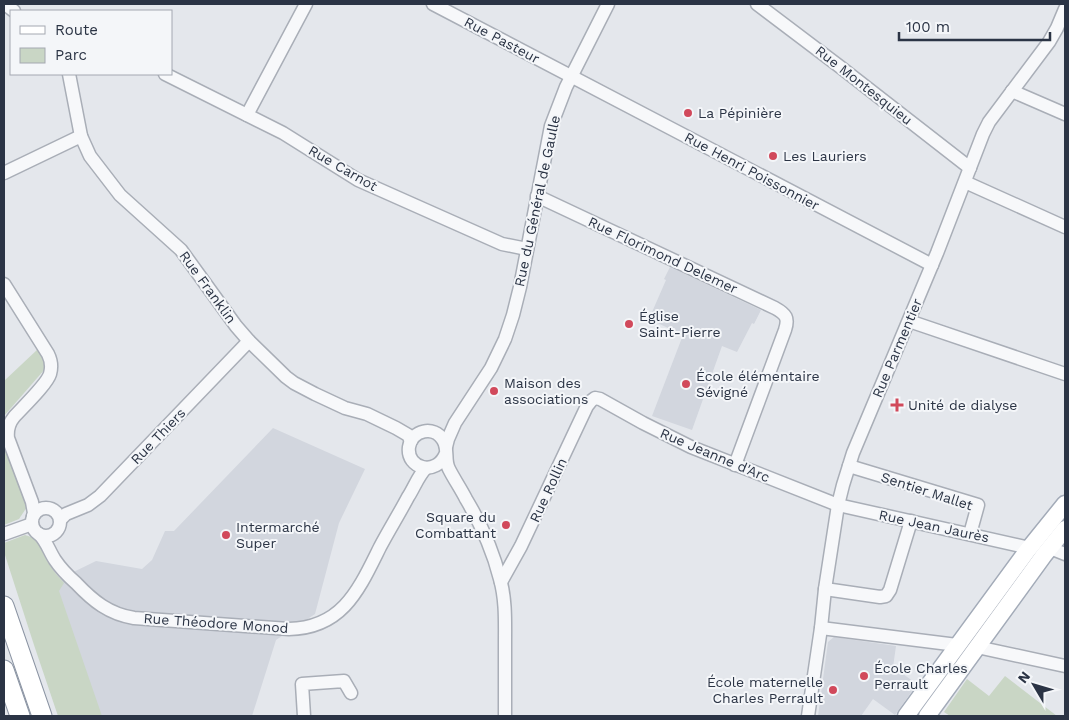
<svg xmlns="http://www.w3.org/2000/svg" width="1069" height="720" font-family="'Work Sans',sans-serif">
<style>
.built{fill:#d2d6de}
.green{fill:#c9d6c5}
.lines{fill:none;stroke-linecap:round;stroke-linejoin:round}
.minor-casing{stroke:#a9aeb7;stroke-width:15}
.major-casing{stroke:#a3abb8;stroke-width:19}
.highway-casing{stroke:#8b94a3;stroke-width:21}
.minor{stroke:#f7f8fa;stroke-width:12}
.major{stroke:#fff;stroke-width:16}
.highway{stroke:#fff;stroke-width:19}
.poi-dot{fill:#d1495b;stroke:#f4f6f9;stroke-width:2}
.labels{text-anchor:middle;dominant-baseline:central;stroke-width:4;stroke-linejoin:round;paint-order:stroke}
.street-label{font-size:14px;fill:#2b3445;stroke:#f4f6f9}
.poi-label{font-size:14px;fill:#2b3445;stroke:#f4f6f9;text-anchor:start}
</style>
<rect width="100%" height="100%" fill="#e4e7ec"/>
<g class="built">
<path d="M670,267L761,310L754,324L752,323L737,352L722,346L692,430L652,416L683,335L649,319L666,280L664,279Z"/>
<path d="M273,428L365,469L339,523L315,614L276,640L252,716H87L49,584L96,561L142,569L152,560L165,531H174Z"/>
<path d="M834,637L896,646L893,667L917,684L895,715L873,699L861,716H818L828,642Z"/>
</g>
<g class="green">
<path d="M38,349L45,362V369L4,416V381Z"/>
<path d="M4,441L27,507L19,519L4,525Z"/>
<path d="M25,535C43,540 40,550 49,564C53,571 59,577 64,583L59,591L102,716H58L34,645L4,552V543Z"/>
<path d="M1005,676L1057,716H950L944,712L967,679L989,696Z"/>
</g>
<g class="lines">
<defs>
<g id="minor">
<path d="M5,4L14,11"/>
<path d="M433,4L932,265"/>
<path d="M757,4L839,66L970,168"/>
<path d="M69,74L81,136L90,156L120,195L181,250L236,326L249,341L286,377L294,383L315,394L345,408L367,414L396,428L408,435L411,441"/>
<path d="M165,74L283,133L358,180L502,244L527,249"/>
<path d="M1012,91L1065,114"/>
<path d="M247,115L306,4"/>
<path d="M4,173L81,136"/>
<path d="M965,182L1065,227"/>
<path d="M537,196L775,308C786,314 789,318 785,330L735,465"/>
<path d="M4,284L48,354C51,360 52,367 50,374C47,384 23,407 14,417C9,423 7,429 8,438L32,502L34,513L33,516"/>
<path d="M909,321L1065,374"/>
<path d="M446,447L448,439L455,423L491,368L505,339L513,315L520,287L551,126L566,87L608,4"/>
<path d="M446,453C437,477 406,469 409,447C412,430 434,425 443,440C449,449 444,460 449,469C454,479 461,489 466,499C481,524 493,551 500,579C506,600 505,622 505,644C505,668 505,692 505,716"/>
<path d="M849,466L978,505L970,534"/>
<circle cx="46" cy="522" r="14"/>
<path d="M60,520L66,514L88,505L100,496L249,341"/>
<path d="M4,534L32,524"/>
<path d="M39,534C47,542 49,551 55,560C61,569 68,576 76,583C93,601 109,614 134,618L289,629C343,628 359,589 380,547C389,530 399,514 408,497C414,488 418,476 426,468"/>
<path d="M1050,548L1065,554"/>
<path d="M501,582L521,546L587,406L591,401L595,398L600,399L643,423L691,447L838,505L1030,548"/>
<path d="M825,589L880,597L886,596L890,590L911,521"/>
<path d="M821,628L957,645"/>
<path d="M977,647L1065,666"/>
<path d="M304,716L302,684L344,681L351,693"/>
<path d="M808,716L821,628L825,589L838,505L843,485L853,453L937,253L983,134L989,122L1049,42L1057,28L1065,9"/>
</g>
<g id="major">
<path d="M906,716L1027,551L1065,504"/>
<path d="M927,716L1044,555L1065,529"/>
</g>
<g id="highway">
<path d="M4,606L42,716"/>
<path d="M4,670L20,716"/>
</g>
</defs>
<use href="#minor" class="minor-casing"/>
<use href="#major" class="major-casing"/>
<use href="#highway" class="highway-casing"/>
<use href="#minor" class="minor"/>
<use href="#major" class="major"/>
<use href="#highway" class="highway"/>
</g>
<g class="poi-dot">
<circle cx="688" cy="113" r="5"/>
<circle cx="773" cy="156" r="5"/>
<circle cx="629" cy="324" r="5"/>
<circle cx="686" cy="384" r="5"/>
<circle cx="494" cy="391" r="5"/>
<path d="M894.5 397.5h5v5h5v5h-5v5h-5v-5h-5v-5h5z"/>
<circle cx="506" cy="525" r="5"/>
<circle cx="226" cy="535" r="5"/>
<circle cx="864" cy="676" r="5"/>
<circle cx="833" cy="690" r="5"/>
</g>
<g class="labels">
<g class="street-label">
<text transform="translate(502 40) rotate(28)">Rue Pasteur</text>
<text transform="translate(864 85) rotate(38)">Rue Montesquieu</text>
<text transform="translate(343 168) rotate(30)">Rue Carnot</text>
<text transform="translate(752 171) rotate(28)">Rue Henri Poissonnier</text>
<text transform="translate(537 201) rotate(-78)">Rue du Général de Gaulle</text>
<text transform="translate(663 255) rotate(25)">Rue Florimond Delemer</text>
<text transform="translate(208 287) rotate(54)">Rue Franklin</text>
<text transform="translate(897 348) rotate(-67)">Rue Parmentier</text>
<text transform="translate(158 436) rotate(-46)">Rue Thiers</text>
<text transform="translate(715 455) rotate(23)">Rue Jeanne d'Arc</text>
<text transform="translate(548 490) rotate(-65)">Rue Rollin</text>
<text transform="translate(927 491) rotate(18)">Sentier Mallet</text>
<text transform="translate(934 526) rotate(12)">Rue Jean Jaurès</text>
<text transform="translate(216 623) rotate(4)">Rue Théodore Monod</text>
</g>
<g class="poi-label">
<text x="698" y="113">La Pépinière</text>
<text x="783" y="156">Les Lauriers</text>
<text x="639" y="316">Église<tspan x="639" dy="16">Saint-Pierre</tspan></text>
<text x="696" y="376">École élémentaire<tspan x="696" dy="16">Sévigné</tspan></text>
<text x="504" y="383">Maison des<tspan x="504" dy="16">associations</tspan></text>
<text x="908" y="405">Unité de dialyse</text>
<text x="496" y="517" text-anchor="end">Square du<tspan x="496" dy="16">Combattant</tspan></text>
<text x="236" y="527">Intermarché<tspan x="236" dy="16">Super</tspan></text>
<text x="874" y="668">École Charles<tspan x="874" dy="16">Perrault</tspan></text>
<text x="823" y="682" text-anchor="end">École maternelle<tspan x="823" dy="16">Charles Perrault</tspan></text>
</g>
</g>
<rect width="1069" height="720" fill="none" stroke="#2b3445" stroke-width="10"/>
<rect x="10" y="10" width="162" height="65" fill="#f4f6f9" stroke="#a4a8b1"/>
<rect x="20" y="26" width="25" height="8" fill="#ffffff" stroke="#a4a8b1"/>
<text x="55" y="35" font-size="15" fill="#2b3445">Route</text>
<rect x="20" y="48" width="25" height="15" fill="#c9d6c5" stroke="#a4a8b1"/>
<text x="55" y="60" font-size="15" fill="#2b3445">Parc</text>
<g transform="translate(1034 685) rotate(308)" stroke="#f4f6f9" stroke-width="4" paint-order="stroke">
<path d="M0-4L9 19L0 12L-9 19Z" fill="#2b3445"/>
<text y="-8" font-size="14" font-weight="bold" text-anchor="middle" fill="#2b3445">N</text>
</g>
<path d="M899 32v8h151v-8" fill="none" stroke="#2b3445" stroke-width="2.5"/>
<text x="906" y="32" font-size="15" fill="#2b3445" stroke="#f4f6f9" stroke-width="4" paint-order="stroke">100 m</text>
</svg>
